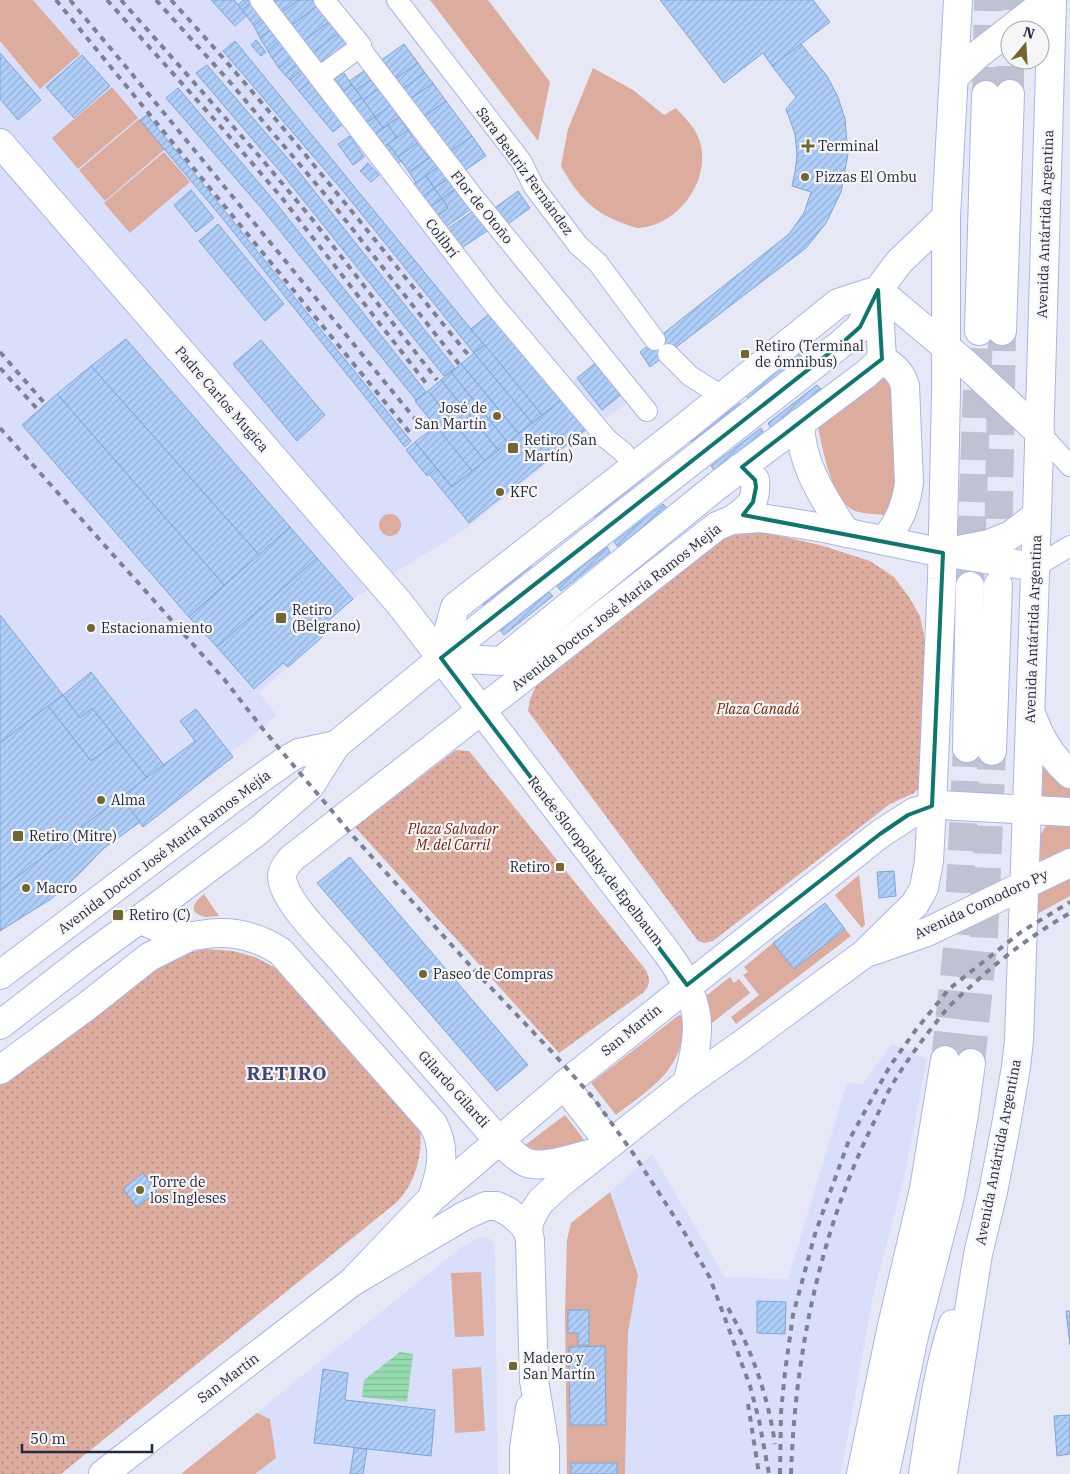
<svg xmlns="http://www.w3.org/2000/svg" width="1070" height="1474" font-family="'IBM Plex Serif',serif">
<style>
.built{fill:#d9dffa}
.green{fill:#dcac9f}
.park{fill:url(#park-dots)}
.water{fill:url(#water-rules)}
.building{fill:url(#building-hatch);stroke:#80a5d7}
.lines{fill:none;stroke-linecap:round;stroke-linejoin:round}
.highway-tunnel{stroke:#bfc2d1;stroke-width:28;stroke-dasharray:28 14;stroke-linecap:butt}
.street-casing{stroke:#a9b4ee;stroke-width:22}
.secondary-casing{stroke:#a9b4ee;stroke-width:30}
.highway-casing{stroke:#a9b4ee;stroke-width:30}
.street{stroke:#fff;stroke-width:20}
.secondary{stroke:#fff;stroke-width:28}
.highway{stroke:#fff;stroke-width:28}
.rail{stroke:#7d8193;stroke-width:4;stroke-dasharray:6 6;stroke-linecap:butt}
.marked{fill:none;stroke:#0f766e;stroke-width:4;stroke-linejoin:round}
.poi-dot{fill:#726633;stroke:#f6f6f6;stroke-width:2}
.labels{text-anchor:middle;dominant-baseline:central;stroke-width:4.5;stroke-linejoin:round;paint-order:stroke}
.poi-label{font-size:14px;fill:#24283f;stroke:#f6f6f6;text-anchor:start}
.street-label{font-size:14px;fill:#24283f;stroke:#f6f6f6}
.park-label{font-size:14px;font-style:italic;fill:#6d1700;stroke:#f6f6f6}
.district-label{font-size:19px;font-weight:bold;letter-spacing:1px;fill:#3f4678;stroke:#f6f6f6}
</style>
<defs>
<pattern id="park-dots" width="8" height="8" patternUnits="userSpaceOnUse" patternTransform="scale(1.25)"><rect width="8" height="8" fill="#dcac9f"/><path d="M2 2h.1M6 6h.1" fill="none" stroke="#b28c83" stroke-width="1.8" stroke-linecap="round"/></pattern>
<pattern id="water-rules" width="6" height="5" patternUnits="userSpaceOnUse" patternTransform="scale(1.25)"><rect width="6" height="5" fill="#95dbaf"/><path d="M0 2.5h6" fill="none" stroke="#80bc98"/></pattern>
<pattern id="building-hatch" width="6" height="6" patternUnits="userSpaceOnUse" patternTransform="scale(1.25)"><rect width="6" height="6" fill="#afcef8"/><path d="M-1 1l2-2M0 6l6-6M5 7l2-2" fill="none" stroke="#96b1d6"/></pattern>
</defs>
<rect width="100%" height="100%" fill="#e6e9f5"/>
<g class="built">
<path d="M0,0H248L561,391L598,359L632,400L592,427L467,528L353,599L328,621L333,626L259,693L277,715L143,827L138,822L0,930Z"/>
<path d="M892,1044L927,1059L904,1178L873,1296L841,1474H625L628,1333L638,1275L610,1192L652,1154L725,1277L788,1279L847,1083L863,1084Z"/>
<path d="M479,1237L491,1239L494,1244L495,1252L498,1474H181L460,1248Z"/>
</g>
<g class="green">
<path d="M0,0H33L80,54L40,89L0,41Z"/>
<path d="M430,0H488L550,82L538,141Z"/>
<path d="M593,68L633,90L664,115L676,108C685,118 696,128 700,142C711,180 679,225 639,228C634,228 629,225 625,224C593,213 577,195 561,166L568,129Z"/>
<path d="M112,87L138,118L78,169L52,138Z"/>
<path d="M139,119L165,149L105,201L79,170Z"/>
<path d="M164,152L190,182L130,233L104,203Z"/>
<path d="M887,377H893L899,489L885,515C875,514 859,514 851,509C830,494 823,450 818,427L840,400Z"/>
<circle cx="390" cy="525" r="11"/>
<path d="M1044,767L1064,785L1070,788V803L1040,797L1042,771Z"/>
<path d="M1048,824H1070V854L1043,863L1038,856C1039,845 1039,832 1048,824Z"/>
<path d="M1070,873V896L1037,914L1038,892Z"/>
<path d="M859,875L865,925L862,928L835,895Z"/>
<path d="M204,894L219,916C214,916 206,918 202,916C186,910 197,900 204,894Z"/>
<path d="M845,929L851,936L736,1024L731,1017L759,995L743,975L748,972L744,967L773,943L794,969Z"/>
<path d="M730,977L734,983L739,979L750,993L708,1026L702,999Z"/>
<path d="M679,1015L684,1017C684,1071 654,1085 616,1115L591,1083Z"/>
<path d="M565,1115L585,1141L565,1155L546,1159L524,1146Z"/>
<path d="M610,1192L638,1275L628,1333L625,1474H567L565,1313L567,1240L571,1223Z"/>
<path d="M481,1272L484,1336L455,1337L451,1273Z"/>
<path d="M481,1367L485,1431L455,1433L452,1369Z"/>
<path d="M257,1413L270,1419L276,1458L255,1474H181Z"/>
</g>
<g class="park">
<path d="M758,531L820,545L870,561L894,577L909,597L920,616L925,640L919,788L914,793L890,804L713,941L705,943L698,941L528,711L530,699L536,686L723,538L734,533Z"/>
<path d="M456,750L469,751L645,969C650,978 651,983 644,992L559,1053L355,827Z"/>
<path d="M206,949L233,951L255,957L289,975L420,1127C423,1154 416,1182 397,1202L61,1474H0V1085L158,963L192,952Z"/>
</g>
<path class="water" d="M400,1352L413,1354L407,1402L362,1397L364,1380Z"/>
<g class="building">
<path d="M211,0H234L247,15L235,26Z"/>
<path d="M243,0H253L242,10L238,5Z"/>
<path d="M253,0L269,14L254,26L242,10Z"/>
<path d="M274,0H298L281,13L272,2Z"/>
<path d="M298,0H315L319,4L291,26L281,13Z"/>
<path d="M660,0H813L830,22L772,66L763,53L724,83Z"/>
<path d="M319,4L331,20L303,42L291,26Z"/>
<path d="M269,14L277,24L260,38L254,26Z"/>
<path d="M331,20L340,32L312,53L303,42Z"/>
<path d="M277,24L285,35L268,51L260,38Z"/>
<path d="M340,32L352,47L324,68L312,53Z"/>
<path d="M285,35L291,42L272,58L268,51Z"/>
<path d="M256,40L266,52L261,56L251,45Z"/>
<path d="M235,41L484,345L474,353L343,191L223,51Z"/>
<path d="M291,42L298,51L279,68L272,58Z"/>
<path d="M404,44L418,63L394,80L380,61Z"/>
<path d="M801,44L827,76L838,97L845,119L848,154L841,192L826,223L806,248L650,367L640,352L789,234L804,213L811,192L792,186L795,172L797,155L795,134L786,109L796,97L772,66Z"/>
<path d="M298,51L304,59L285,75L279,68Z"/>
<path d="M0,53L41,100L18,120L0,99Z"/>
<path d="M82,55L110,86L74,118L46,87Z"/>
<path d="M304,59L307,65L290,80L285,75Z"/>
<path d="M418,63L425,73L401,90L394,80Z"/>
<path d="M207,65L295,167L455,368L444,376L284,176L196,73Z"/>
<path d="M307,65L316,77L299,91L290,80Z"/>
<path d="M364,71L371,80L356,90L349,81Z"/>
<path d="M344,73L352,85L344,91L335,79Z"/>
<path d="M425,73L433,83L409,100L401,90Z"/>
<path d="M316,77L350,118L333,132L299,91Z"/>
<path d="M371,80L379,89L363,100L356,90Z"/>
<path d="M433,83L446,101L422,118L409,100Z"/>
<path d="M352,85L362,98L349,106L340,94Z"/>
<path d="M178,88L275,202L426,392L416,400L263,210L166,98Z"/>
<path d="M379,89L391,105L375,117L363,100Z"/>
<path d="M362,98L375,117L363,125L349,106Z"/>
<path d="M446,101L472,136L450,152L422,118Z"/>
<path d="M391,105L399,117L383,128L375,117Z"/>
<path d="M147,115L411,441L405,447L223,219L140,120Z"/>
<path d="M375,117L383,128L371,137L363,125Z"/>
<path d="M399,117L408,130L397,138L388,125Z"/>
<path d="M388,125L397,138L380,150L371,137Z"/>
<path d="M408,130L417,143L398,157L388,144Z"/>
<path d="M350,136L364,157L353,165L338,144Z"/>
<path d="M472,136L486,156L464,171L450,152Z"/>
<path d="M417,143L429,158L409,172L398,157Z"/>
<path d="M388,144L401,161L393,167L380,150Z"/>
<path d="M431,157L438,167L416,183L409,172Z"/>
<path d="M368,163L379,175L371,182L360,171Z"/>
<path d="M438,167L448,179L434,188L426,176Z"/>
<path d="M426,176L434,188L417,201L408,188Z"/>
<path d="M448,179L456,188L442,199L434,188Z"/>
<path d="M434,188L442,199L424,211L417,201Z"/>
<path d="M456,188L471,209L443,229L435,218L448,208L442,199Z"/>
<path d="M191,190L214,218L196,232L174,205Z"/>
<path d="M518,191L530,208L504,227L492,210Z"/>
<path d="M442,199L448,208L435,218L428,208Z"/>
<path d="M473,211L487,231L457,251L443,232Z"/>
<path d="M218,224L284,304L265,321L199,241Z"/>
<path d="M494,310L565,397L542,415L471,329Z"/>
<path d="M126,339L290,527L259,555L91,366Z"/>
<path d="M261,340L325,415L297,441L233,364Z"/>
<path d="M811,340L816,347L748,398L744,393Z"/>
<path d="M485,345L542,415L532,423L474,353Z"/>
<path d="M474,353L532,423L519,434L461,364Z"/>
<path d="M598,361L623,393L602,410L577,378Z"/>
<path d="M461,364L519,434L508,443L451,372Z"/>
<path d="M91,366L259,555L224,585L57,394Z"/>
<path d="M451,372L508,443L498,450L441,380Z"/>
<path d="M441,380L498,450L485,461L428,391Z"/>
<path d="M817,385L821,389L771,428L768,423Z"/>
<path d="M428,391L485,461L472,471L415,401Z"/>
<path d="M57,394L224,585L189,617L22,425Z"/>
<path d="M565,397L589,427L469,523L429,474L436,468L452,487Z"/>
<path d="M736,399L740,404L691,442L687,436Z"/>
<path d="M436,426L472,471L452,487L415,442Z"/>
<path d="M761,428L764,433L715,471L711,466Z"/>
<path d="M415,442L436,468L427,476L406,450Z"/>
<path d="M641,473L644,478L595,517L591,511Z"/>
<path d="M663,504L667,508L618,547L614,542Z"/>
<path d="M290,527L317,558L217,647L189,617Z"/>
<path d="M607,547L610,552L561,591L557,586Z"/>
<path d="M317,558L353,599L328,621L333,626L319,640L288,667L283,663L254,689L217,647Z"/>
<path d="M528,560L532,566L483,605L479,599Z"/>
<path d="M549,592L553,596L504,635L500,630Z"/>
<path d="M0,615L63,695L0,743Z"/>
<path d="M91,672L164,765L147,778L92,708L80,718L63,695Z"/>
<path d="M63,695L80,718L92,708L118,741L91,761L48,706Z"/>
<path d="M48,706L91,761L118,741L147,778L0,890V743Z"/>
<path d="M196,709L233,757L143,827L121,797L195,741L180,721Z"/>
<path d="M121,797L140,822L103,849L78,875L51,899L0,931V890Z"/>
<path d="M350,857L528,1065L497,1091L317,883Z"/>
<path d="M894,871L896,896L879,898L877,872Z"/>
<path d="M825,903L845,929L794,969L773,943Z"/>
<path d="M143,1173L157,1191L137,1207L123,1189Z"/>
<path d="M757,1301L786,1302L785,1334L757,1333Z"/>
<path d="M568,1310H589V1345H578V1333H568Z"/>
<path d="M1066,1311H1070V1345Z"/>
<path d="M605,1346L606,1425H570L569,1347Z"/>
<path d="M323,1369L348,1373L345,1400L435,1410L431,1456L314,1443Z"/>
<path d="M1070,1415V1454L1057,1456L1054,1416Z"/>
<path d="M354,1448L367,1449L363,1474H350Z"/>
<rect x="571" y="1463" width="46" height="11"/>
</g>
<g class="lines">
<g class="highway-tunnel">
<path d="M1010,94V0"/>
<path d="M986,95L988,0"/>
<path d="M998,561L1002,331"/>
<path d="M970,586L979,331"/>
<path d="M945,1060L957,948L967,748"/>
<path d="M971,1063L984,938L992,751"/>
</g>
<defs>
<g id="street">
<path d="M260,0L489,299L607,439L623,452L634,466"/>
<path d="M324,0L361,45L360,47L366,56L475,199L647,411"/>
<path d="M397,0L521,161L534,187L578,245L598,263L655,340"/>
<path d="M319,77L360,47"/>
<path d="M668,354L690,376L722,396"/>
<path d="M1040,433L1070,466"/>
<path d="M1035,567L1070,546"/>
</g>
<g id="secondary">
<path d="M955,76L976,56L1048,0"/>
<path d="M0,143L400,604L668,954C702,1002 703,1028 687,1083"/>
<path d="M878,290L965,363L1040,433"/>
<path d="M882,359C893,366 902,373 905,386L909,483C906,506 899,522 884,541"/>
<path d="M800,423C801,466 824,498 846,533"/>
<path d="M732,520C749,507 757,504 755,480L748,473L740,468"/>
<path d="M961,555L1035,567"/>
<path d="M441,658L501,661L718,485L866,374L882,359L878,291"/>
<path d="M441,658L455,607L680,431L838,303L878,290"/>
<path d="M1032,716C1040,739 1052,758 1070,774"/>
<path d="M139,919C155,926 172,935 190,936C199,936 208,933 217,933C239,932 261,939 280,951L433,1124C447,1149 441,1172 432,1198"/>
<path d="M872,951L927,932L1070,863"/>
<path d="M0,975L232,799L288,759L299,753L336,745"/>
<path d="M0,1025L86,958L155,908L258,831L310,786L336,745L475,631L842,343L860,327L878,290L899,262L946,217"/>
<path d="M0,1070L87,1006L149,957L191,936"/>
<path d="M564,1085L610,1144"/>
<path d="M594,1153C575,1157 543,1170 525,1162C515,1157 507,1147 498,1140C445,1079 392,1019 340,958C324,940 291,907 284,886C279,874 284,868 291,859L717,526L732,520L761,518L824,528L943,553L989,544L1011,535L1037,515"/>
<path d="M528,1231L529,1222L535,1210L541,1201L562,1182L687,1083L741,1045L864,954L915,904L924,888L929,861L932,806L942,579L946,393V217L958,0"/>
<path d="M352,1282L432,1198L575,1076L880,834L914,812L939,805L1070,812"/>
<path d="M103,1474L352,1282L464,1216L486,1206H497L509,1212L520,1221L528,1231L530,1240L534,1380L545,1448V1474"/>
<path d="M524,1474V1448L530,1408"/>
<path d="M923,1474C931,1423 937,1373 953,1324"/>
<path d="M943,1474L978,1254L993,1192L1006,1125L1016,1067L1019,1040L1037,515L1052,0"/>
</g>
<g id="highway">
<path d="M979,331L986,95"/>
<path d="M1002,331L1010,94"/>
<path d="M967,748L970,586"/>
<path d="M992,751L998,585"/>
<path d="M861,1474L891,1330L924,1189L945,1060"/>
<path d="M885,1474L914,1336L950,1196L964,1114L971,1063"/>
</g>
</defs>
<use href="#street" class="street-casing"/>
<use href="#secondary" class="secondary-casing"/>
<use href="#highway" class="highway-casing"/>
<use href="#street" class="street"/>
<use href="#secondary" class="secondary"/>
<use href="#highway" class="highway"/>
<g class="rail">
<path d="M56,0L411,434"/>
<path d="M70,0L132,74L420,425"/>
<path d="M107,0L222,128L282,198L429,387"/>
<path d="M121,0L260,157L312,219L437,380"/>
<path d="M156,0L229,81L328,198L459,364"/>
<path d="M171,0C276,114 371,236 470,357"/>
<path d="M0,352L47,406"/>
<path d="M0,368L40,412"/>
<path d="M0,428L224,679L262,728L353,836L476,972L554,1054L595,1100L635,1156L683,1230L710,1278L750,1386L759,1420L769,1474"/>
<path d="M728,1308C752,1350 768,1396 775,1444"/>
<path d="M748,1404L759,1474"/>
<path d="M780,1474L781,1412L785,1372L793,1315L815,1234L849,1140L890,1066L915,1031L949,989L1021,932L1070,902"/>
<path d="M791,1474C795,1354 820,1232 873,1124C880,1110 886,1094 895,1080C910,1056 928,1032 946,1010C953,1002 962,994 970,987C1001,958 1034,934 1070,913"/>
</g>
</g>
<path class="marked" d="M878,290L882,359L742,467L755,480L756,487L753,502L743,515L943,553L932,806L908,815L880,834L687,985L441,658L842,343L860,327Z"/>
<g class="poi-dot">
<path d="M805.5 138.5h5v5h5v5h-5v5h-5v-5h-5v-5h5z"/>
<circle cx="805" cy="177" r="5"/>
<rect x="740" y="349" width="10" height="10" rx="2.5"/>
<circle cx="497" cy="416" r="5"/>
<rect x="507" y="442" width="12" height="12" rx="2.5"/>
<circle cx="500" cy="492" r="5"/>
<rect x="275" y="612" width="12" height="12" rx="2.5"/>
<circle cx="91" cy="628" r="5"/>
<circle cx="101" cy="800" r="5"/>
<rect x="12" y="830" width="12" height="12" rx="2.5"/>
<rect x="555" y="862" width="10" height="10" rx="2.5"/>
<circle cx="26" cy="888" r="5"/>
<rect x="112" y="909" width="12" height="12" rx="2.5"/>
<circle cx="423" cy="974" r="5"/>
<circle cx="140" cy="1190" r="5"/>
<rect x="508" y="1361" width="10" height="10" rx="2.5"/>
</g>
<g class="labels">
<g class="poi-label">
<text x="818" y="146">Terminal</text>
<text x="815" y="177">Pizzas El Ombu</text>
<text x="755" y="346">Retiro (Terminal<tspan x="755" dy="16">de ómnibus)</tspan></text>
<text x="487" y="408" text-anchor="end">José de<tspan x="487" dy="16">San Martín</tspan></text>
<text x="524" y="440">Retiro (San<tspan x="524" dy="16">Martín)</tspan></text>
<text x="510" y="492">KFC</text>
<text x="292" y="610">Retiro<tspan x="292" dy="16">(Belgrano)</tspan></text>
<text x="101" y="628">Estacionamiento</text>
<text x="111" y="800">Alma</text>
<text x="29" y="836">Retiro (Mitre)</text>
<text x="550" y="867" text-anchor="end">Retiro</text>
<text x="36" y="888">Macro</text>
<text x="129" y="915">Retiro (C)</text>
<text x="433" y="974">Paseo de Compras</text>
<text x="150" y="1182">Torre de<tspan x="150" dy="16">los Ingleses</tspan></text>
<text x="523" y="1358">Madero y<tspan x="523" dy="16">San Martín</tspan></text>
</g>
<g class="street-label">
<text transform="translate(525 171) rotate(54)">Sara Beatriz Fernández</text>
<text transform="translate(482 207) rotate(51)">Flor de Otoño</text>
<text transform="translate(1045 224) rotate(-88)">Avenida Antártida Argentina</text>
<text transform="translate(442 238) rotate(53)">Colibrí</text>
<text transform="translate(222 399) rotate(49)">Padre Carlos Mugica</text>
<text transform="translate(616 607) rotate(-38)">Avenida Doctor José María Ramos Mejía</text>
<text transform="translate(1033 629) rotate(-88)">Avenida Antártida Argentina</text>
<text transform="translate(164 852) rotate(-37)">Avenida Doctor José María Ramos Mejía</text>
<text transform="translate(596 861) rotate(52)">Renée Slotopolsky de Epelbaum</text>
<text transform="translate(981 904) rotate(-25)">Avenida Comodoro Py</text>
<text transform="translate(631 1030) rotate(-39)">San Martín</text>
<text transform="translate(454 1089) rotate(48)">Gilardo Gilardi</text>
<text transform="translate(998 1152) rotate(-79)">Avenida Antártida Argentina</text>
<text transform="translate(228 1378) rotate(-37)">San Martín</text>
</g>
<g class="park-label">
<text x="758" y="709">Plaza Canadá</text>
<text x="453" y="829">Plaza Salvador<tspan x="453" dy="16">M. del Carril</tspan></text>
</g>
<g class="district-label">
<text x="287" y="1073">RETIRO</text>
</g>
</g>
<g transform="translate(1025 45) rotate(18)"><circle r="24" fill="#f6f6f6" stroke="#a2a4ad"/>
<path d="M0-4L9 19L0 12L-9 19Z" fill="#726633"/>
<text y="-8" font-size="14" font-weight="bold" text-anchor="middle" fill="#24283f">N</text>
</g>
<path d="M22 1444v8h130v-8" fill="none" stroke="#24283f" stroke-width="2.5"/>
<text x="30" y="1444" font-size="15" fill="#24283f" stroke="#f6f6f6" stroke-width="4" paint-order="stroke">50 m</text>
</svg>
